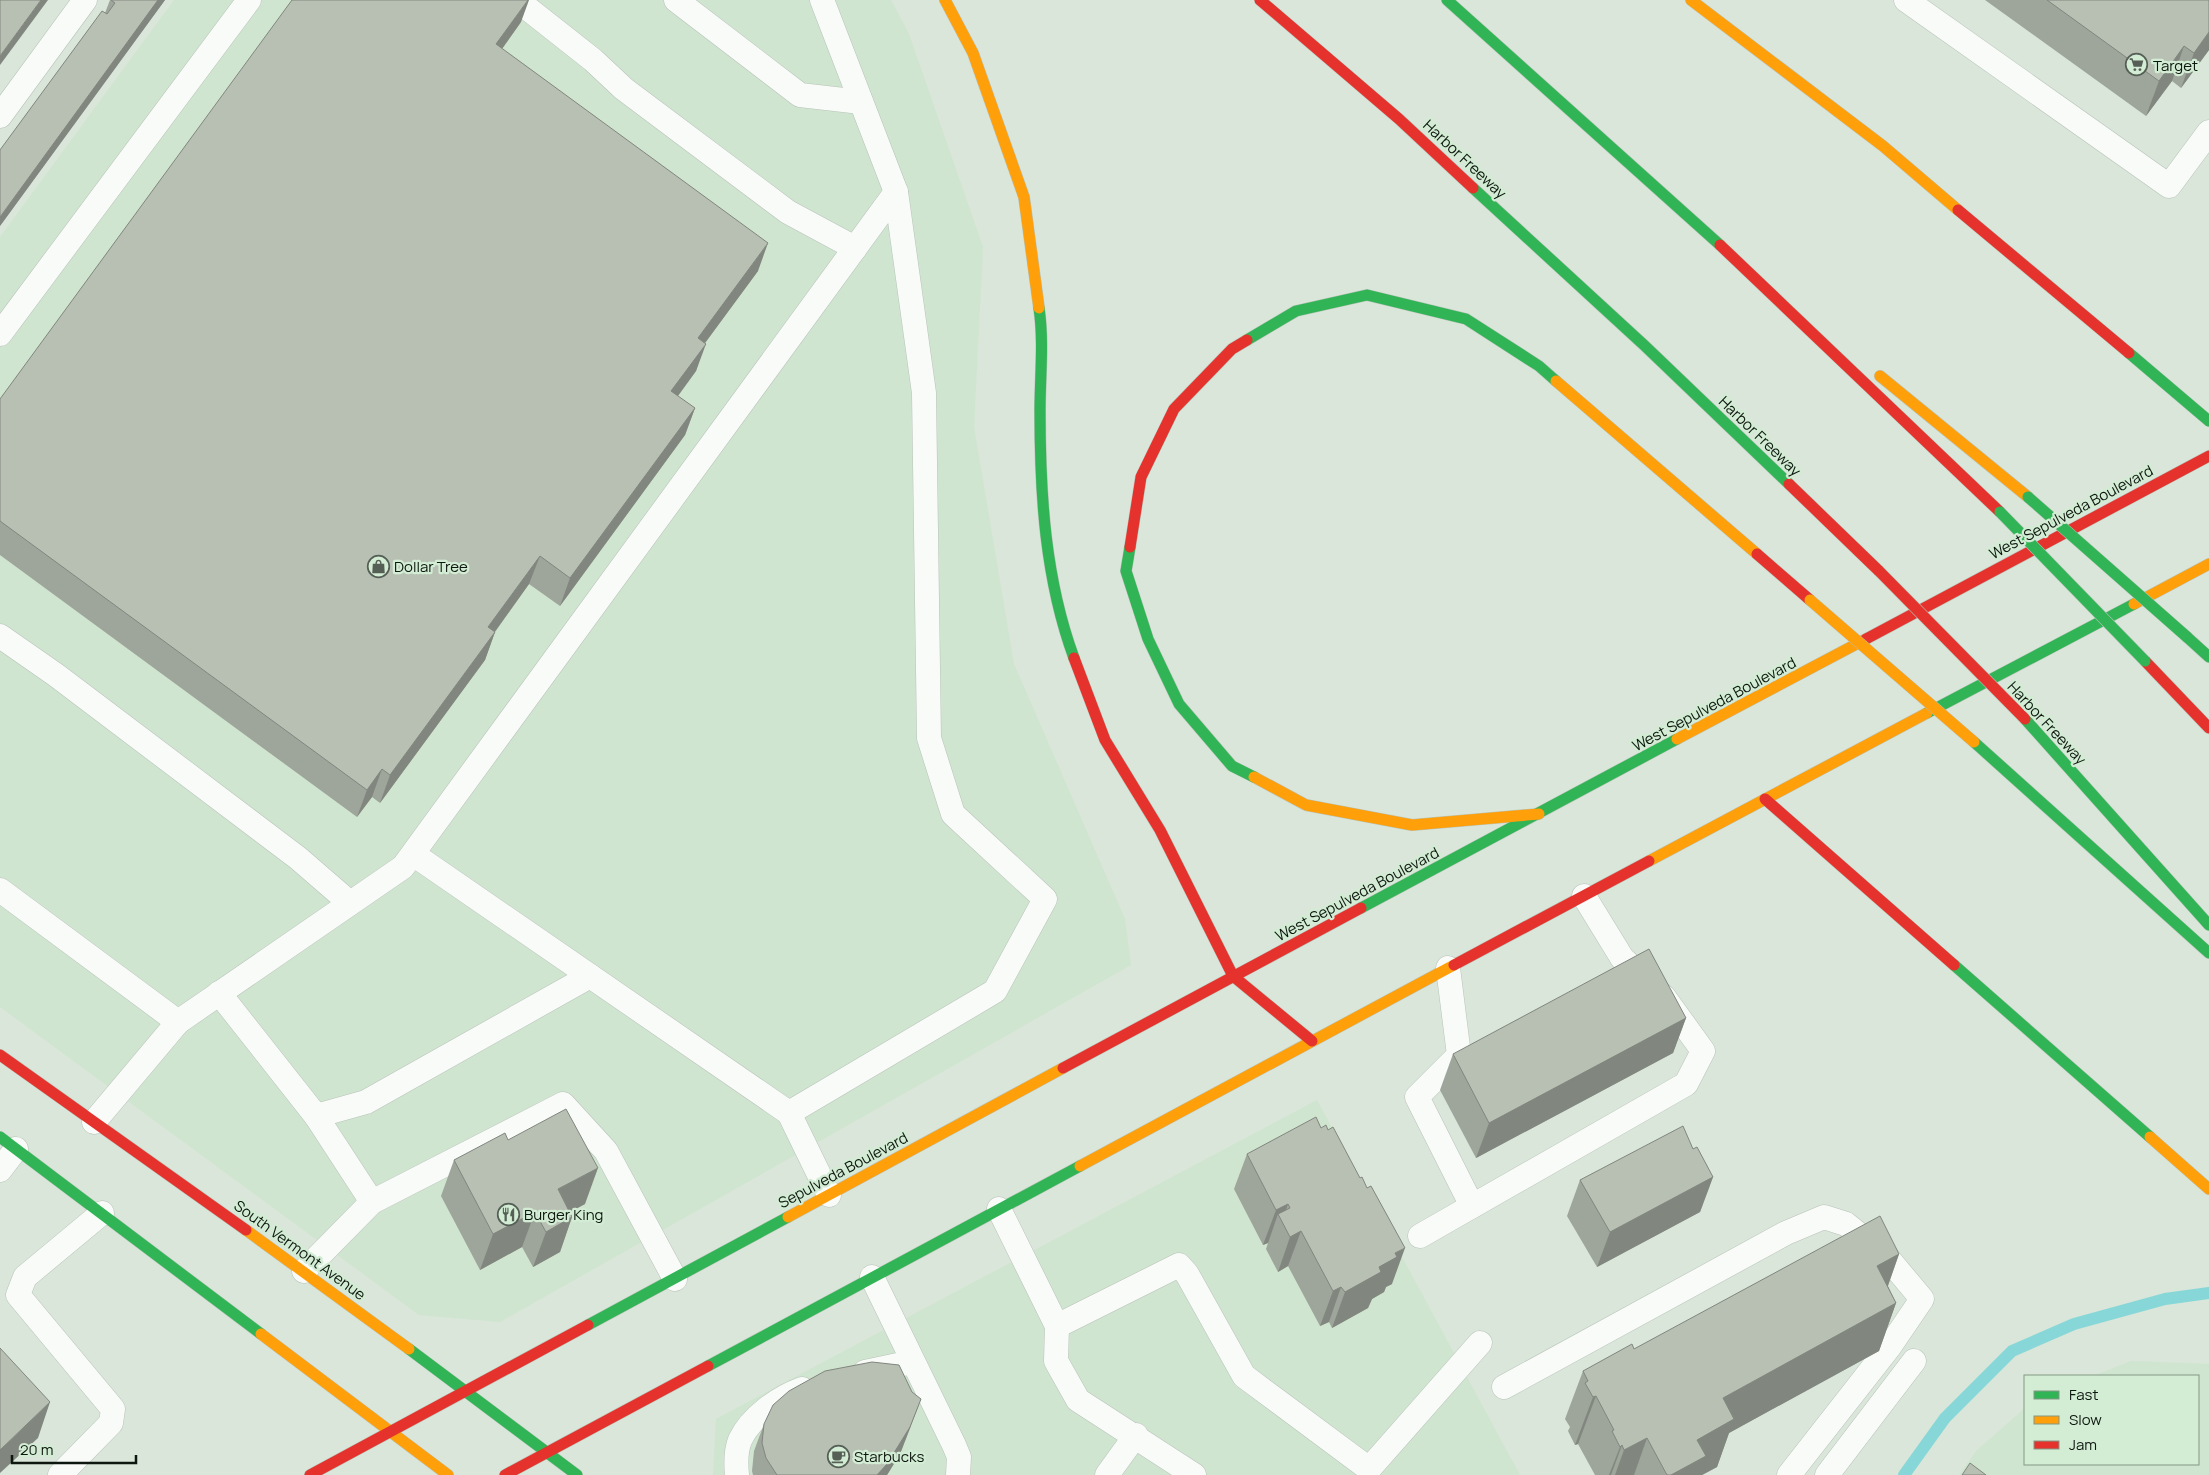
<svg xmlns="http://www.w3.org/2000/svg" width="2209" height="1475" font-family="Manrope,sans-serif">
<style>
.built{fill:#cfe5d0}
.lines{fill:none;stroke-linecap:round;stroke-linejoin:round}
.stream{stroke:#88d7d8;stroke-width:12}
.lane-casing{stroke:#b9c3b9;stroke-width:25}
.fast-casing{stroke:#b9c3b9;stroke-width:12}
.slow-casing{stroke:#b9c3b9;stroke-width:12}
.jam-casing{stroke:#b9c3b9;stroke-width:12}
.lane{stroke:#f9fbf9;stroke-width:24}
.fast{stroke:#30b455;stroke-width:11}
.slow{stroke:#ff9f0a;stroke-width:11}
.jam{stroke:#e5322d;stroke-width:11}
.fast-bridge-casing{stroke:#b9c3b9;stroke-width:12;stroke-linecap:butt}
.slow-bridge-casing{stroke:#b9c3b9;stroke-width:12;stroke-linecap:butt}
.jam-bridge-casing{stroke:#b9c3b9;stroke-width:12;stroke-linecap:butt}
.fast-bridge{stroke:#30b455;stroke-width:11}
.slow-bridge{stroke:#ff9f0a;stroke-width:11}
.jam-bridge{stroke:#e5322d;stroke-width:11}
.wall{fill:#9ea59b}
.shaded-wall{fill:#81867e}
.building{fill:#b8c0b4;stroke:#81867e}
.labels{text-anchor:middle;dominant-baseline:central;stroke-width:4.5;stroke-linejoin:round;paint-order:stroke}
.poi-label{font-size:15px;fill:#0e170f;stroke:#d3ecd4;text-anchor:start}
.street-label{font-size:15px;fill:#0e170f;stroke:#d3ecd4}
</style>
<rect width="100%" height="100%" fill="#d9e6d9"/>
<g class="built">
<path d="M174,0H891L909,34L983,247L974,427L1014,664L1125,919L1131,965L500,1322L419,1315L0,1007V237Z"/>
<path d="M1317,1100L1520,1475H713L716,1419Z"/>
<path d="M2131,1361L2209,1364V1475H1959L1976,1451L2025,1408V1464H2198V1376H2093Z"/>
</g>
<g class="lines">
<path class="stream" d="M1904,1475L1945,1418L2012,1351L2074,1324L2165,1299L2209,1293"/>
<defs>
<g id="lane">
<path d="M517,0L593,60L624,89L788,212L855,248"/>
<path d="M676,0L800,95L861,102"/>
<path d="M822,0L896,192"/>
<path d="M1906,0L2169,186L2209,132"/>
<path d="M0,116L85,0"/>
<path d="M0,334L249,0"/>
<path d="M0,636L56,675L298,858L350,903"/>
<path d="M413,854L789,1113"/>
<path d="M0,890L178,1022"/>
<path d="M1448,968L1459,1055L1417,1097L1472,1206"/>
<path d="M219,993L316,1116L366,1102L590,976"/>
<path d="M316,1116L372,1202"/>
<path d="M94,1122L178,1022L403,867L896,192L924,393L929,738L953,814L1045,899L995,991L789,1113L829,1195"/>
<path d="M0,1170L16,1149"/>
<path d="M999,1209L1057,1326L1056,1361L1078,1400L1194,1475"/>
<path d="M1420,1236L1686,1084L1703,1051L1664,997L1622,958L1584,896"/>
<path d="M304,1271L372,1202L563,1104L606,1151L675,1279"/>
<path d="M872,1277L954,1445L959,1457L958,1475"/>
<path d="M1057,1326L1179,1265L1187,1274L1244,1376L1369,1469L1480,1343"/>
<path d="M865,1372L912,1362"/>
<path d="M1504,1387L1786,1233L1824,1217L1846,1224L1886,1256L1922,1299L1890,1346L1789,1475"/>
<path d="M60,1475L111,1423L113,1409L18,1295L25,1277L102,1213"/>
<path d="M737,1475C736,1465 736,1450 740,1440C751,1417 778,1398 802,1389"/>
<path d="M1107,1475L1136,1435"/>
<path d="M1827,1475L1914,1361"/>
</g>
<g id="fast">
<path d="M1447,0L1720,245"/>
<path d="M1473,188L1645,346L1789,484"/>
<path d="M1039,308C1044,342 1040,376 1040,411C1040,495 1045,579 1074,658"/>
<path d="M1247,340L1296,311L1367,295L1466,319L1539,366L1556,381"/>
<path d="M2129,353L2209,421"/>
<path d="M1130,547L1126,571L1148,639L1179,704L1232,766L1254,777"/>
<path d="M2187,637L2209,657"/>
<path d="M1927,713L2134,604"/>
<path d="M2025,719L2209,925"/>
<path d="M1974,742L2209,953"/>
<path d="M1361,908L1677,739"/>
<path d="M1954,965L2150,1137"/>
<path d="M0,1137L261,1334"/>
<path d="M588,1325L788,1217"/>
<path d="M409,1349L577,1475"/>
<path d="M708,1366L1080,1166"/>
</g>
<g id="slow">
<path d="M945,0L973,53L1024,197L1039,308"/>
<path d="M1691,0L1883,146L1958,210"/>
<path d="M1880,376L2028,497"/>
<path d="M1556,381L1757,554"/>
<path d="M2134,604L2209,564"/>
<path d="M1677,739L1866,639"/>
<path d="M1254,777L1306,805L1412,825L1539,814"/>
<path d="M1649,861L1927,713"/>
<path d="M2150,1137L2209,1189"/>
<path d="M1080,1166L1454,965"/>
<path d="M788,1217L1063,1068"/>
<path d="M246,1230L409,1349"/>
<path d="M261,1334L448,1475"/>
</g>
<g id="jam">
<path d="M1260,0L1399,119L1473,188"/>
<path d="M1958,210L2129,353"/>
<path d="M1720,245L2000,512"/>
<path d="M1789,484L1879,571"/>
<path d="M1130,547L1141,477L1174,409L1232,349L1247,340"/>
<path d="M1757,554L1810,600"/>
<path d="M1866,639L2209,456"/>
<path d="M1074,658L1105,740L1160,830L1233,976L1312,1041"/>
<path d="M2145,661L2209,728"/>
<path d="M1765,799L1954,965"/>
<path d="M1454,965L1649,861"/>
<path d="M0,1055L246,1230"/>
<path d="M1063,1068L1361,908"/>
<path d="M310,1475L588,1325"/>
<path d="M505,1475L708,1366"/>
</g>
</defs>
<use href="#lane" class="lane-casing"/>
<use href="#fast" class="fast-casing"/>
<use href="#slow" class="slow-casing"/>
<use href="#jam" class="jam-casing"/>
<use href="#lane" class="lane"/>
<use href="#fast" class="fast"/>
<use href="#slow" class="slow"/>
<use href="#jam" class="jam"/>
<defs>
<g id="fast-bridge">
<path d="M2028,497L2187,637"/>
<path d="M2000,512L2145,661"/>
</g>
<path id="slow-bridge" d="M1810,600L1974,742"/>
<path id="jam-bridge" d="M1879,571L2025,719"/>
</defs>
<use href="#fast-bridge" class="fast-bridge-casing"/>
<use href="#slow-bridge" class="slow-bridge-casing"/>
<use href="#jam-bridge" class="jam-bridge-casing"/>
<use href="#fast-bridge" class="fast-bridge"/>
<use href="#slow-bridge" class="slow-bridge"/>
<use href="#jam-bridge" class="jam-bridge"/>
</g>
<g class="wall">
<path d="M110,0H165L0,226L105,13Z"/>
<path d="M1985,0H2209V50L2181,88L2172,81L2146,116Z"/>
<path d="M521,22L502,49L758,271L705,343L696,371L678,396L695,408L685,435L560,606L529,584L495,632L485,660L380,803L372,797L357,817L0,555V399Z"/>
<path d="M1686,1018L1673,1053L1476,1158L1440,1090L1453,1054Z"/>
<path d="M508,1140L585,1204L570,1212L572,1217L560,1252L533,1267L522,1247L480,1270L441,1196L454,1160Z"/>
<path d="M1693,1149L1713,1177L1700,1212L1597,1267L1567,1216L1580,1180Z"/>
<path d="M1247,1154L1392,1284L1386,1287L1384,1292L1372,1299L1368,1308L1332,1328L1329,1322L1320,1326L1288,1266L1278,1272L1266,1249L1268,1243L1263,1245L1234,1189Z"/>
<path d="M1899,1254L1888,1286L1896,1303L1879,1351L1729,1433L1717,1467L1702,1475H1595L1578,1444L1575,1445L1568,1431L1570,1427L1565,1419L1583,1371L1634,1349Z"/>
<path d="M764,1424L911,1426L900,1454L887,1475H753L752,1471L754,1451Z"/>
</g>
<g class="shaded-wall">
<path d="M41,0H48L0,65V56Z"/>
<path d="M158,0H165L0,226V217Z"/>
<path d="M528,0H529L521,22L486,71L496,44Z"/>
<path d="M2209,32V50L2181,88L2194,53Z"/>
<path d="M2184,46L2172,81L2146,116L2159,81Z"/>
<path d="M768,243L758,271L688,366L698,338Z"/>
<path d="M706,344L696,371L661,419L671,391Z"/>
<path d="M695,408L685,435L560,606L570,578Z"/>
<path d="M540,556L529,584L478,655L488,627Z"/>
<path d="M495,632L485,660L380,803L390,775Z"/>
<path d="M382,769L372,797L357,817L367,790Z"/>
<path d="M1686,1018L1673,1053L1476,1158L1489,1123Z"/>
<path d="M598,1168L585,1204L545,1225L558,1189Z"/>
<path d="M1713,1177L1700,1212L1597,1267L1610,1232Z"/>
<path d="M1288,1204L1282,1221L1278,1214L1268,1243L1263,1245L1276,1210Z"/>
<path d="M535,1212L522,1247L480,1270L493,1234Z"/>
<path d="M572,1217L560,1252L533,1267L546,1232Z"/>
<path d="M1301,1231L1288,1266L1278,1272L1290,1237Z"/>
<path d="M1405,1248L1392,1284L1386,1287L1384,1292L1372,1299L1368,1308L1332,1328L1345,1292L1395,1253Z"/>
<path d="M1899,1254L1882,1302L1877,1266Z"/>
<path d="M1341,1287L1329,1322L1320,1326L1333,1291Z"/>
<path d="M1896,1303L1879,1351L1729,1433L1717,1467L1702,1475H1671L1697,1440L1723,1398Z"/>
<path d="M1596,1396L1578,1444L1575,1445L1593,1397Z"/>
<path d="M921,1399L900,1454L887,1475H877Z"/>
<path d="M50,1402L38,1438L0,1473V1450Z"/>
<path d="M1647,1438L1634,1475H1615L1624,1450Z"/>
<path d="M1622,1445L1611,1475H1609L1620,1447Z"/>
</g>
<g class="building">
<path d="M0,0H41L0,56Z"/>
<path d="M111,0H158L0,217V150L102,11L107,14L115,3Z"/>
<path d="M292,0H528L496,44L768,243L698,338L706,344L671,391L695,408L570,578L540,556L488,627L495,632L390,775L382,769L367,790L0,521V399Z"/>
<path d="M2047,0H2209V32L2194,53L2184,46L2159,81Z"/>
<path d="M1649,949L1686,1018L1489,1123L1453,1054Z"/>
<path d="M566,1109L598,1168L558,1189L572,1217L546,1232L535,1212L493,1234L454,1160L505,1133L508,1140Z"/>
<path d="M1316,1117L1321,1128L1326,1125L1328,1130L1333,1127L1360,1178L1362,1177L1367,1188L1371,1186L1405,1248L1395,1253L1397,1257L1379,1267L1381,1272L1345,1292L1341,1287L1333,1291L1301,1231L1290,1237L1278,1214L1290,1208L1288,1204L1276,1210L1247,1154Z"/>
<path d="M1683,1126L1693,1149L1697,1147L1713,1177L1610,1232L1580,1180Z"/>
<path d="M1880,1216L1899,1254L1877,1266L1896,1303L1723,1398L1734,1419L1697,1440L1706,1456L1671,1475H1667L1647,1438L1624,1450L1622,1445L1620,1447L1612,1431L1614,1430L1596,1396L1593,1397L1585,1383L1588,1381L1583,1371L1632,1344L1634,1349Z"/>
<path d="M0,1348L50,1402L0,1450Z"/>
<path d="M872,1362L899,1365L912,1392L921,1399L910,1427L887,1464L877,1475H777L766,1458L762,1443L764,1424L773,1405L789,1391L825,1371Z"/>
<path d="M1970,1463L1986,1475H1962Z"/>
</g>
<defs>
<symbol id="supermarket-ring" viewBox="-11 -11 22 22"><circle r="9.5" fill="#d3ecd4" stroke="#555f56" stroke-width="1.5"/><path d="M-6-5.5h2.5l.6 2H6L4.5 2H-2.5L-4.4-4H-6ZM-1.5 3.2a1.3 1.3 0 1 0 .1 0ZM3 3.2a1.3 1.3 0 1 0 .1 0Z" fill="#555f56"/></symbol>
<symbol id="shop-ring" viewBox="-11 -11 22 22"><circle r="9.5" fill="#d3ecd4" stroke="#555f56" stroke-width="1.5"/><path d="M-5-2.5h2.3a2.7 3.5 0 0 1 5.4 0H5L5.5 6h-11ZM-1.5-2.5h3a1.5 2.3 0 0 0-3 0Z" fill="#555f56"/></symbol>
<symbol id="restaurant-ring" viewBox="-11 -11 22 22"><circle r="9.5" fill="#d3ecd4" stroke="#555f56" stroke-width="1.5"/><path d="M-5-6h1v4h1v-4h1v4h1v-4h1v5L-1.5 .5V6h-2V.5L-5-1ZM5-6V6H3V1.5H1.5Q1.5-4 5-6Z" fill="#555f56"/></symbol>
<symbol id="cafe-ring" viewBox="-11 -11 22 22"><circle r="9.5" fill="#d3ecd4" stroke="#555f56" stroke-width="1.5"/><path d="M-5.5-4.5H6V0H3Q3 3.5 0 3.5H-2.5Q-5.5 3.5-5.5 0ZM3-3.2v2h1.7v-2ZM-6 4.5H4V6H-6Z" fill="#555f56"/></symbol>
</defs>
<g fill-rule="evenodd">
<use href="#supermarket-ring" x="2124" y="52" width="25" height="25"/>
<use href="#shop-ring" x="366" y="554" width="25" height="25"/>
<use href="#restaurant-ring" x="496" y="1202" width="25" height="25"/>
<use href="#cafe-ring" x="826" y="1444" width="25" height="25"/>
</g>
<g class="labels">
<g class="poi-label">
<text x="2153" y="65">Target</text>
<text x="394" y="566">Dollar Tree</text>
<text x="524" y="1214">Burger King</text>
<text x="854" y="1456">Starbucks</text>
</g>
<g class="street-label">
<text transform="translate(1465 159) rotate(43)">Harbor Freeway</text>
<text transform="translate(1760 436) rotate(44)">Harbor Freeway</text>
<text transform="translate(2071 512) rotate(-28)">West Sepulveda Boulevard</text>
<text transform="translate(1714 704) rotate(-28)">West Sepulveda Boulevard</text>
<text transform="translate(2047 723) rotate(47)">Harbor Freeway</text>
<text transform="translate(1357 894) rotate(-28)">West Sepulveda Boulevard</text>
<text transform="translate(843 1170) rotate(-28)">Sepulveda Boulevard</text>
<text transform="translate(300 1250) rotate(36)">South Vermont Avenue</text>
</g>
</g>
<rect x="2024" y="1375" width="175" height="90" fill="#d3ecd4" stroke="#849785"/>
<rect x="2034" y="1391" width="25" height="8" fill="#30b455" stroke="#849785"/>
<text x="2069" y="1400" font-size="15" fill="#0e170f">Fast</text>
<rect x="2034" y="1416" width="25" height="8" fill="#ff9f0a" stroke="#849785"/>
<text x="2069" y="1425" font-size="15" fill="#0e170f">Slow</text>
<rect x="2034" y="1441" width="25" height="8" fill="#e5322d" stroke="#849785"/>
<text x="2069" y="1450" font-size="15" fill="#0e170f">Jam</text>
<path d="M12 1455v8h124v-8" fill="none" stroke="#0e170f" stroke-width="2.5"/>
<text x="20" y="1455" font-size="15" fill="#0e170f" stroke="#d3ecd4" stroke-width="4" paint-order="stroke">20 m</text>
</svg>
